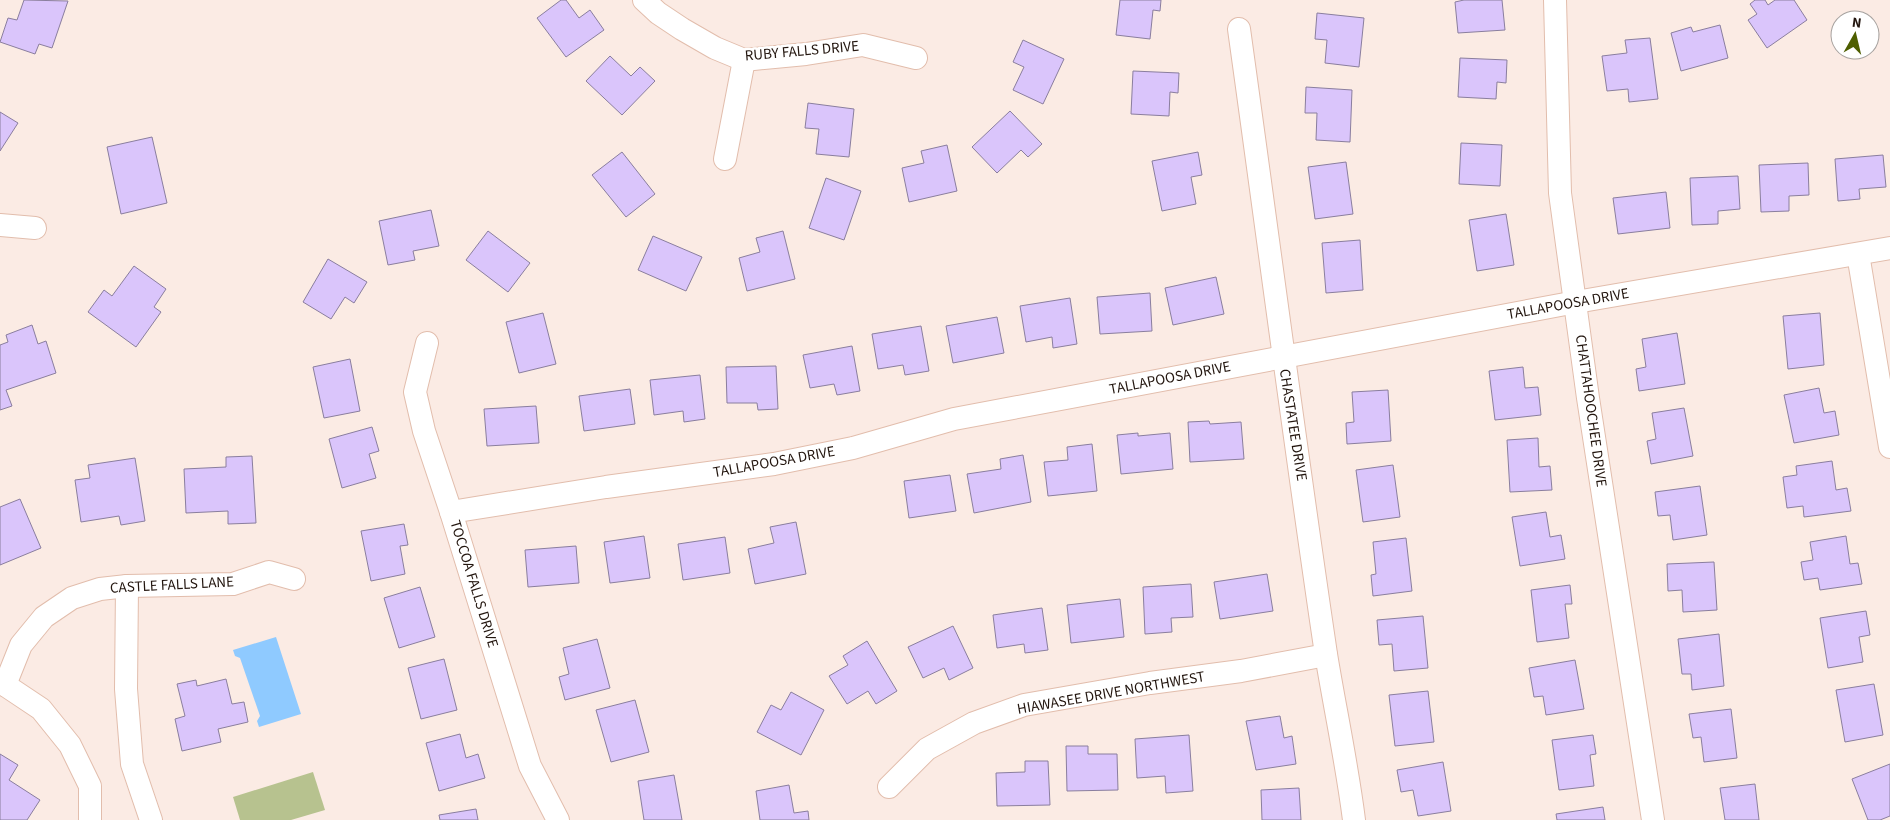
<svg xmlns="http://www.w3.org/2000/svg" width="1890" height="820" font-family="'Source Sans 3',sans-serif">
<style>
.green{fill:#b7c28f}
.water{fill:#8fcaff}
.building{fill:#dac5fb;stroke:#8a7e9e}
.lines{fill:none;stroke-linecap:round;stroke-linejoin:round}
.minor-casing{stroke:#e2bdac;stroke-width:24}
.minor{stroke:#fff;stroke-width:22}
.labels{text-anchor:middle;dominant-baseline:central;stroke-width:5;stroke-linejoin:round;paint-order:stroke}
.street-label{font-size:15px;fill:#23160f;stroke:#fff}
</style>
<rect width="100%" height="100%" fill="#fbebe4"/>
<path class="green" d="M313,772L325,810L291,820H240L233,797Z"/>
<path class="water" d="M276,637L301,714L259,727L257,721L260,716L240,658L235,656L233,650Z"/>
<g class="building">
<path d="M24,0L68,1L52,48L39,44L35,54L0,42L8,18L17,20Z"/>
<path d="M561,0H566L579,18L590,10L604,30L566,57L537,18Z"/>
<path d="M1120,0H1161L1160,11L1153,10L1150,39L1116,35Z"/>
<path d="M1464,0H1502L1505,30L1458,33L1455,2Z"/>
<path d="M1755,0H1765L1768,5L1775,0H1794L1807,20L1767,48L1748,20L1757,14L1750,4Z"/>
<path d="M1317,13L1364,18L1359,67L1325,63L1327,40L1315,39Z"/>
<path d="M1720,25L1728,58L1681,71L1671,33L1691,27L1693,32Z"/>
<path d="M1650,38L1658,99L1629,102L1628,89L1607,91L1602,56L1627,53L1625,40Z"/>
<path d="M1023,40L1064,59L1043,104L1013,90L1024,67L1013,62Z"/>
<path d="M610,56L631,76L640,67L655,81L622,115L586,81Z"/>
<path d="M1460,58L1507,60L1506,83L1497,82L1496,99L1458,97Z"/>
<path d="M1133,71L1179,73L1178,93L1170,92L1169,116L1131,114Z"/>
<path d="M1306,87L1352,90L1350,142L1316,140L1317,113H1305Z"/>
<path d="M808,103L854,109L849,157L816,154L819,129L805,128Z"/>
<path d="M1010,111L1042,144L1028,157L1021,150L997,173L972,147Z"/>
<path d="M0,112L18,123L0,151Z"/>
<path d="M152,137L167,203L121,214L107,147Z"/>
<path d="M1461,143L1502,145L1500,186L1459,184Z"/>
<path d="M947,145L957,191L909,202L902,168L924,163L921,151Z"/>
<path d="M622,152L655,194L626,217L592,175Z"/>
<path d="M1198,152L1202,175L1191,177L1196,204L1162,211L1152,161Z"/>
<path d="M1883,155L1886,187L1859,189L1860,199L1838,201L1835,159Z"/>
<path d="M1346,162L1353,214L1315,219L1308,167Z"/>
<path d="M1808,163L1809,195L1789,196V211L1761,212L1759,165Z"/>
<path d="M1738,176L1740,209L1718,211V224L1692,225L1690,178Z"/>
<path d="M826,178L861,191L844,240L809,228Z"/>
<path d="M1666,192L1670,228L1618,234L1613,198Z"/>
<path d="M431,210L439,246L413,251L415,260L388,265L379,221Z"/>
<path d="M1506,214L1514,265L1477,271L1469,220Z"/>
<path d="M488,231L530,263L508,292L466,260Z"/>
<path d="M783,231L795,279L747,291L739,258L760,252L756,238Z"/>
<path d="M653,236L702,257L686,291L638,270Z"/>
<path d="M1360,240L1363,290L1326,293L1322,243Z"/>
<path d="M328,259L367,282L354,303L345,297L331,319L303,302Z"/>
<path d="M134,266L166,289L154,307L161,312L136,347L88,312L104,290L112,296Z"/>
<path d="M1216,277L1224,314L1173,325L1165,288Z"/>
<path d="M1150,293L1152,331L1100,334L1097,297Z"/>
<path d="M1070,298L1077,344L1053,348L1052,337L1026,342L1020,306Z"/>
<path d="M543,313L556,364L519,373L506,322Z"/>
<path d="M1820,313L1824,365L1788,369L1783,316Z"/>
<path d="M997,317L1004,353L953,363L946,326Z"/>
<path d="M32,325L38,344L46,341L56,373L6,390L12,406L0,410V345L8,342L6,335Z"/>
<path d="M921,326L929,371L905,375L903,365L878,369L872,334Z"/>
<path d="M1677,333L1685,384L1639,391L1636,369L1646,367L1642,339Z"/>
<path d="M852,346L860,391L837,395L834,384L810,388L803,355Z"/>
<path d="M350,359L360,411L324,418L313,367Z"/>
<path d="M776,366L778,409L758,410L757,403H727L726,367Z"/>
<path d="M1523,367L1525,388L1538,387L1541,415L1495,420L1489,371Z"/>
<path d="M700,375L705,419L684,422L683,411L654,415L650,380Z"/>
<path d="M1819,388L1824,413L1835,411L1839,435L1794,443L1784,395Z"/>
<path d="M630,389L635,424L584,431L579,396Z"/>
<path d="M1388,390L1391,441L1347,444L1346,423L1354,422L1352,392Z"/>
<path d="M536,406L539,443L487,446L484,409Z"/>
<path d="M1684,408L1693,456L1651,464L1647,441L1656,439L1652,413Z"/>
<path d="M1209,421L1210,424L1241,422L1244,459L1190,462L1188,422Z"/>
<path d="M372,427L379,451L369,454L376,478L342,488L329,439Z"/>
<path d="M1138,433V436L1170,433L1173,469L1121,474L1117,435Z"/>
<path d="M1538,438L1539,467L1550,466L1552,490L1510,492L1507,440Z"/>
<path d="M1092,444L1097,491L1048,496L1044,462L1068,460L1067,447Z"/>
<path d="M1023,455L1031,502L974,513L967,474L1001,469L1000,459Z"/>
<path d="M252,456L256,523L228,524V511L186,513L184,469L226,467V457Z"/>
<path d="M135,458L145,521L121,525L119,516L81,522L75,480L90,478L88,465Z"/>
<path d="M1832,461L1836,490L1847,488L1851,511L1804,517L1803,506L1787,508L1783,477L1797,475L1796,466Z"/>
<path d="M1393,465L1400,517L1363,522L1356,470Z"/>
<path d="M950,475L956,511L909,518L904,481Z"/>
<path d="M1700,486L1707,535L1673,540L1670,515L1658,516L1655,492Z"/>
<path d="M20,499L41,548L0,565V507Z"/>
<path d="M1546,512L1550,537L1561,535L1565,559L1520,566L1512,517Z"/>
<path d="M796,522L806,574L755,584L748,549L774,543L770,527Z"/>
<path d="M404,524L408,545L400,546L405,574L371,581L361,531Z"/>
<path d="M644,536L650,578L610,583L604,542Z"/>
<path d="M1846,536L1850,564L1858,563L1862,584L1820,590L1818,578L1804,580L1801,562L1813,560L1810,542Z"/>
<path d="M725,537L730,573L683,580L678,544Z"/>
<path d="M1406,538L1412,591L1373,596L1371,575L1376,574L1373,542Z"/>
<path d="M576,546L579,583L528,587L525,550Z"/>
<path d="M1714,562L1717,610L1683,612L1682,590L1668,591L1667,564Z"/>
<path d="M1267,574L1273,611L1220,619L1214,582Z"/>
<path d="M1191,584L1193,617L1171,618L1172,632L1145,634L1143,587Z"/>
<path d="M1570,585L1572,604H1565L1569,638L1537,642L1531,590Z"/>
<path d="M420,587L435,637L399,648L384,598Z"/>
<path d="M1120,599L1124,637L1071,643L1067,605Z"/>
<path d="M1042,608L1048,650L1025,653L1024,644L997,648L993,615Z"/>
<path d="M1866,611L1870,635L1859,637L1863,662L1828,668L1820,618Z"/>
<path d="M1423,616L1428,668L1394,671L1392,644L1379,645L1377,620Z"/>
<path d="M953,626L973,668L949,680L944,668L923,678L908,647Z"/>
<path d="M1719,634L1724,686L1692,690L1691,674H1682L1678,639Z"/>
<path d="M597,639L610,688L565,700L559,677L569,674L563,648Z"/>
<path d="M867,641L897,691L876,704L868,691L847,704L829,676L848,665L843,656Z"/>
<path d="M444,659L457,710L421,719L408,668Z"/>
<path d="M1575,660L1584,709L1546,715L1543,696L1534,697L1529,668Z"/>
<path d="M226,679L232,704L244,702L248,722L218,729L221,742L182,751L175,719L185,716L177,684L196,680L197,686Z"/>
<path d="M1874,684L1883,735L1845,742L1836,690Z"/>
<path d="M1428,691L1434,742L1395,746L1389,695Z"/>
<path d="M791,692L824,710L801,755L757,732L771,705L781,710Z"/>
<path d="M635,700L649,752L611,762L596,710Z"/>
<path d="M1731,709L1737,758L1704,762L1701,737L1693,738L1689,714Z"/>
<path d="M1280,716L1284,738L1292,736L1296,764L1256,770L1246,721Z"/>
<path d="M460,734L466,758L478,754L485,778L439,791L426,743Z"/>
<path d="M1189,735L1193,791L1166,793L1165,776L1137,778L1135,739Z"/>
<path d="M1593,735L1596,754L1590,755L1594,786L1559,790L1552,740Z"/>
<path d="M1066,746H1088V754H1117L1118,790L1067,791Z"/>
<path d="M0,754L18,765L9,780L40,800L27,820H0Z"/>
<path d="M1025,761H1048L1050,805L997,806L996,773L1025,772Z"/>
<path d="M1443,762L1451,811L1418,816L1413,790L1401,792L1397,770Z"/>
<path d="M1890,764V816L1880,820H1868L1852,779Z"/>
<path d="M674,775L682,820H644L638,781Z"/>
<path d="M1755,784L1759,820H1725L1720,788Z"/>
<path d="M789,785L794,813L808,811L809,820H760L756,791Z"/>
<path d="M1299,788L1301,820H1262L1261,790Z"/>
<path d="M1603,807L1605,820H1557L1556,814Z"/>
<path d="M476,809L478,820H440L439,815Z"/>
</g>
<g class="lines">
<defs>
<g id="minor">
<path d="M644,0L658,13L682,29L715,48L744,60L806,54L863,45L916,58"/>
<path d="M1555,0L1560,193L1588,398L1653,820"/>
<path d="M1239,29C1268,237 1295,446 1326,654C1335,709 1347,764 1354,820"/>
<path d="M725,159L744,60"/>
<path d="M0,225L35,228"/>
<path d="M1858,254L1890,447"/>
<path d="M427,343L415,392L424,431L451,512L530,766L558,820"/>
<path d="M451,512L606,487L774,464L853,448L954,419L1576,302L1890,248"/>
<path d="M127,586L126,689L132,764L151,820"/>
<path d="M0,683L5,685L41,709L70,745L90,786V820"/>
<path d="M5,685L21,645L44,617L72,598L100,589L127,586L233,584L269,572L294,579"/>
<path d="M889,787L927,749L974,723L1024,705L1150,683L1241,671L1326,655"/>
</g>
</defs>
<use href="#minor" class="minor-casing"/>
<use href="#minor" class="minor"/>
</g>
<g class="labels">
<g class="street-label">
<text transform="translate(802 51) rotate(-5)">RUBY FALLS DRIVE</text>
<text transform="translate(1568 304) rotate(-10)">TALLAPOOSA DRIVE</text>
<text transform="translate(1170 378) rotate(-11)">TALLAPOOSA DRIVE</text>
<text transform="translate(1591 411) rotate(82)">CHATTAHOOCHEE DRIVE</text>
<text transform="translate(1293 425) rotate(81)">CHASTATEE DRIVE</text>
<text transform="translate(774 462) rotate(-10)">TALLAPOOSA DRIVE</text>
<text transform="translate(474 584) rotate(73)">TOCCOA FALLS DRIVE</text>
<text transform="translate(172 585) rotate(-3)">CASTLE FALLS LANE</text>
<text transform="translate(1111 693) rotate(-10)">HIAWASEE DRIVE NORTHWEST</text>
</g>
</g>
<g transform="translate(1855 35) rotate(8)"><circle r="24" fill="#ffffff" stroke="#a7a29f"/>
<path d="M0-4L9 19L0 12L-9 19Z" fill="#4e5e00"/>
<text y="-8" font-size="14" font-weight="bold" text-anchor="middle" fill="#23160f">N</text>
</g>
</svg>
